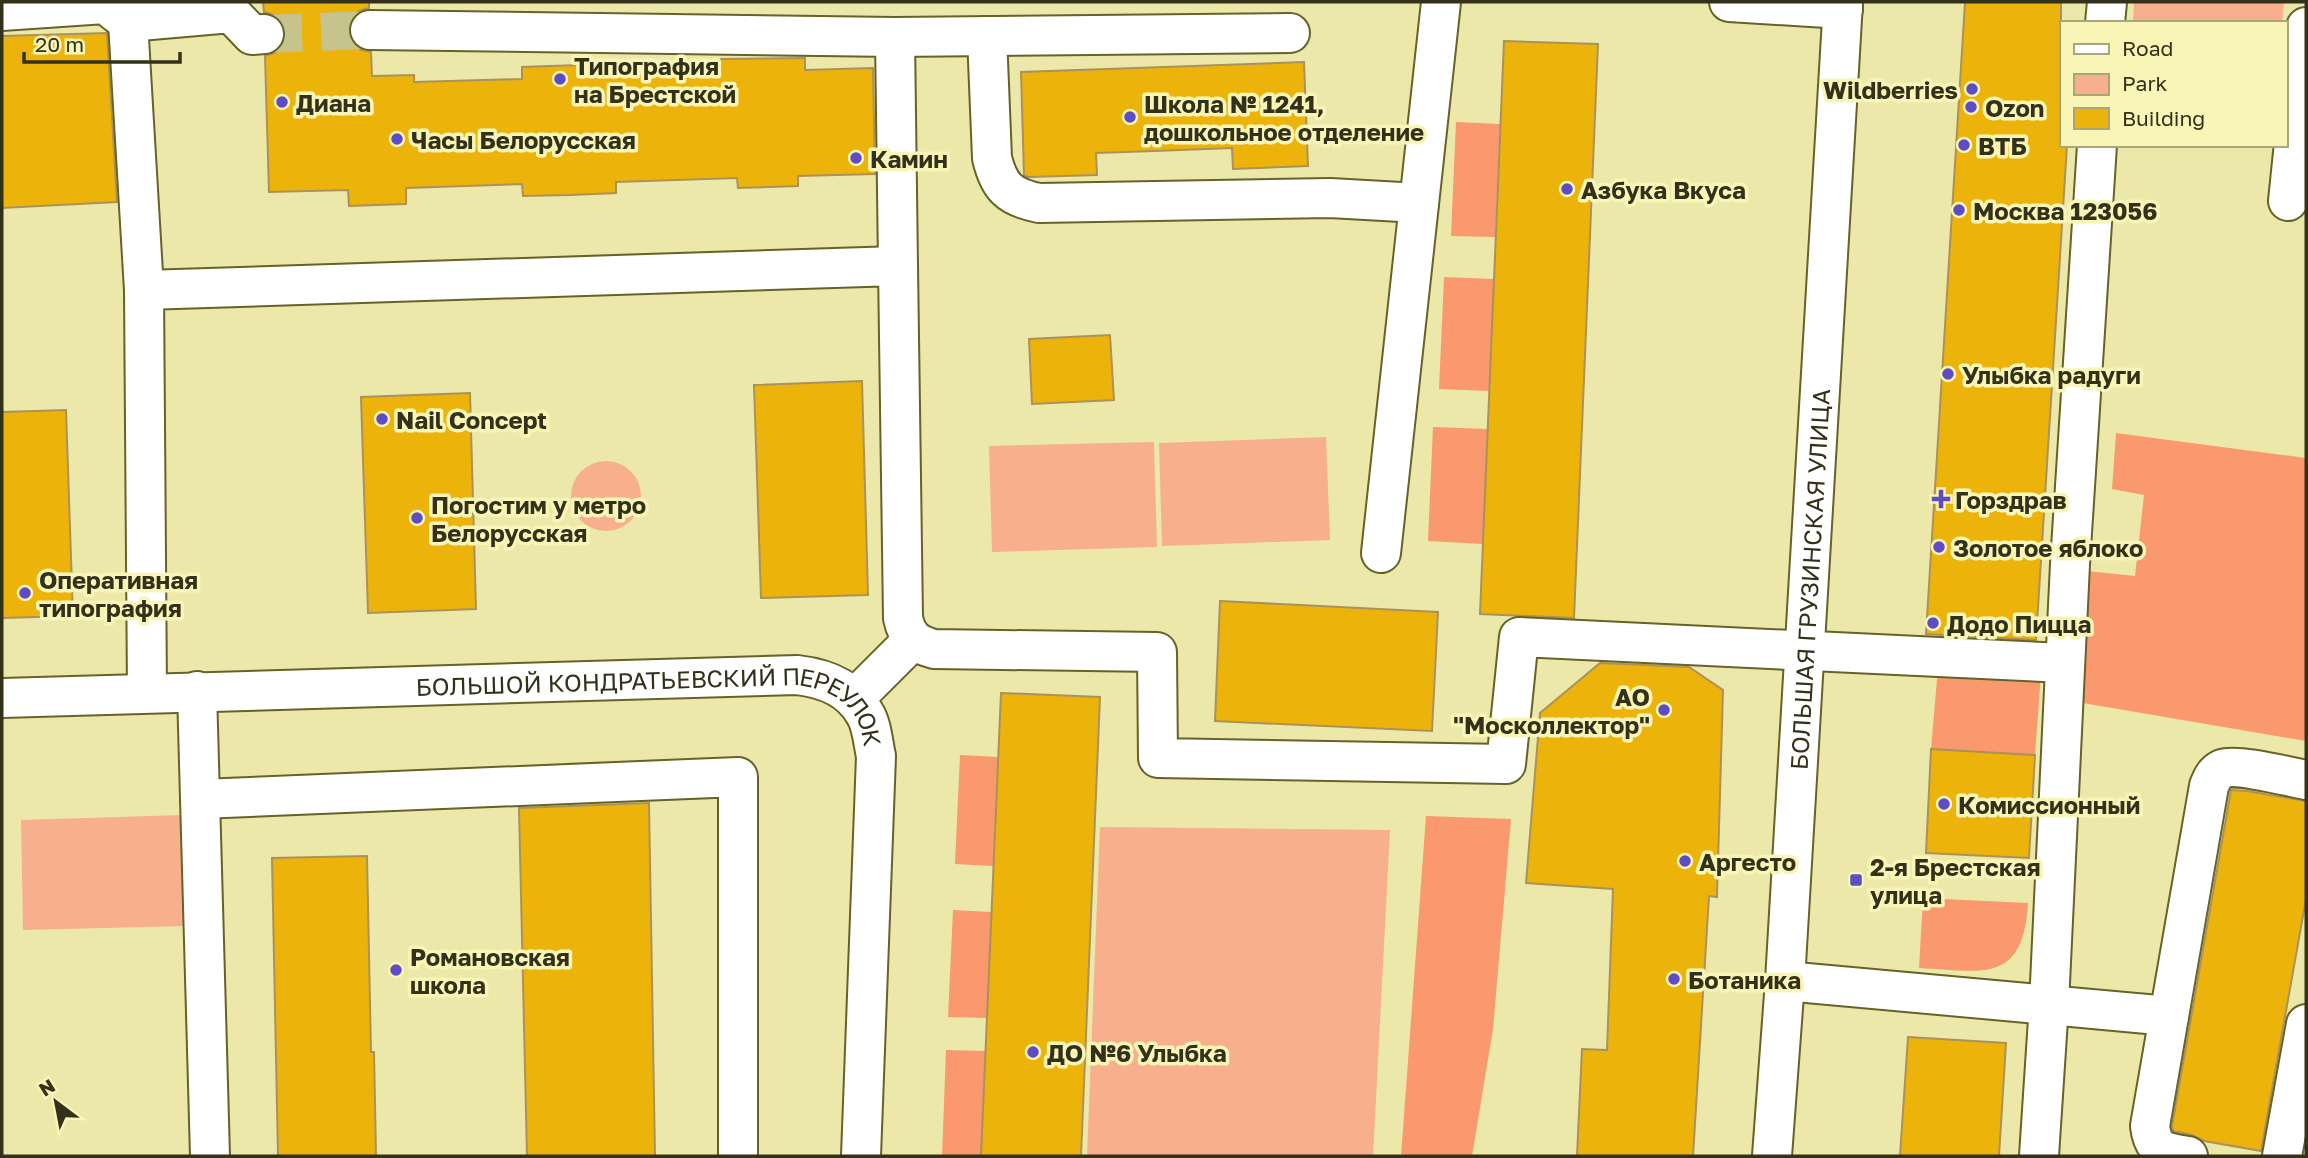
<svg xmlns="http://www.w3.org/2000/svg" width="2308" height="1158" font-family="'Golos Text',sans-serif">
<style>
.green{fill:#f7af8d}
.forest{fill:#f9996d}
.building{fill:#ecb40b;stroke:#ab915a;stroke-width:2}
.lines{fill:none;stroke-linecap:round;stroke-linejoin:round}
.minor-tunnel{stroke:#c6c38d;stroke-width:38;stroke-dasharray:38 19;stroke-linecap:butt}
.minor-casing{stroke:#666228;stroke-width:42}
.major-casing{stroke:#666228;stroke-width:42}
.minor{stroke:#fff;stroke-width:38}
.major{stroke:#fff;stroke-width:38}
.poi-dot{fill:#5f4cc4;stroke:#f8f5b7;stroke-width:2.5}
.labels{text-anchor:middle;dominant-baseline:central;stroke-width:7;stroke-linejoin:round;paint-order:stroke}
.poi-label{font-size:24px;font-weight:bold;fill:#333119;stroke:#f8f5b7;text-anchor:start}
.street-label{font-size:24px;fill:#333119;stroke:#f8f5b7}
</style>
<rect width="100%" height="100%" fill="#ebe8aa"/>
<g class="green">
<path d="M2134,2H2284L2282,23H2133Z"/>
<path d="M1326,437L1330,540L1162,546L1159,443Z"/>
<path d="M1154,442L1157,547L992,552L989,446Z"/>
<circle cx="606" cy="496" r="35"/>
<path d="M182,815L185,926L23,930L21,820Z"/>
<path d="M1100,827L1390,830L1373,1156H1087Z"/>
</g>
<g class="forest">
<path d="M1456,122L1500,124L1495,237L1451,236Z"/>
<path d="M1444,277L1494,279L1489,391L1439,389Z"/>
<path d="M1433,427L1488,429L1483,544L1428,541Z"/>
<path d="M2116,433L2306,458V741L2083,703L2087,571L2135,576L2144,495L2112,489Z"/>
<path d="M1938,668L2041,673L2035,755L1931,749Z"/>
<path d="M960,755L998,757L993,866L955,864Z"/>
<path d="M1426,816L1511,819L1493,1029L1472,1156H1401Z"/>
<path d="M1923,898L2028,903C2023,985 1983,971 1919,968Z"/>
<path d="M953,910L992,912L987,1018L948,1017Z"/>
<path d="M946,1050L986,1051L981,1156H942Z"/>
</g>
<g class="building">
<path d="M263,2H369V8L359,11L351,19L348,30L351,41L359,49L371,52L372,76L414,75V82L522,79V67L608,64L609,76L721,73V59L805,58V70L873,68L875,174L798,176V186L738,188L737,178L616,182V193L570,195L523,196L522,184L406,188V204L349,206L348,190L269,192L265,56L277,52L283,44L286,33L282,21L274,15L264,12Z"/>
<path d="M1965,2H2061V145H2067L2036,640L1926,634Z"/>
<path d="M107,33L117,202L2,208V36Z"/>
<path d="M1504,41L1598,44L1574,618L1480,614Z"/>
<path d="M1304,62L1308,166L1233,169L1232,148L1154,151L1096,153L1097,175L1028,177L1024,175L1021,72Z"/>
<path d="M1110,335L1114,400L1032,404L1029,339Z"/>
<path d="M862,381L868,595L761,598L754,385Z"/>
<path d="M470,393L476,609L368,613L361,397Z"/>
<path d="M66,410L73,616L2,618V412Z"/>
<path d="M1220,601L1438,612L1432,731L1215,721Z"/>
<path d="M1600,663L1689,667L1723,690L1717,897L1709,896L1693,1156H1577L1582,1049L1607,1050L1613,889L1526,883L1540,713Z"/>
<path d="M1001,693L1100,697L1081,1156H981Z"/>
<path d="M1931,749L2035,755L2029,858L1926,853Z"/>
<path d="M2231,790L2247,791L2306,801V899L2261,1151L2204,1141L2192,1135L2173,1131L2172,1126Z"/>
<path d="M649,803L655,1156H527L519,808Z"/>
<path d="M367,856L371,1052H374L376,1156H278L272,858Z"/>
<path d="M1908,1037L2006,1043L1999,1156H1900Z"/>
</g>
<g class="lines">
<path class="minor-tunnel" d="M264,34L370,30"/>
<defs>
<g id="minor">
<path d="M1729,2L1843,9"/>
<path d="M2,11L105,4L128,22L144,290"/>
<path d="M128,22L231,13L252,35L264,34"/>
<path d="M2105,23L2107,2"/>
<path d="M370,30L895,37L1290,33"/>
<path d="M987,36L992,158C999,187 1009,197 1039,203L1330,198L1419,203"/>
<path d="M895,37L898,266"/>
<path d="M2288,201L2306,27"/>
<path d="M1381,553L1441,2"/>
<path d="M197,691L210,1156"/>
<path d="M147,693L144,290L898,266L903,618C907,637 915,644 934,649L1157,652L1158,758L1506,764L1519,637L2064,663"/>
<path id="s1" d="M2,698L797,675C824,678 851,688 865,714C872,725 873,743 876,756L861,1156"/>
<path d="M854,699L913,640"/>
<path d="M200,799L738,777V1156"/>
<path d="M1785,981L2169,1016"/>
<path d="M2039,1156L2049,1004L2070,564L2097,145"/>
<path d="M2188,1156C2165,1152 2153,1152 2150,1126L2209,786C2212,779 2214,773 2222,769C2235,763 2290,777 2306,780"/>
<path d="M2282,1156L2306,1024"/>
</g>
<g id="major">
<path id="s2" d="M1772,1156L1785,981L1843,2"/>
</g>
</defs>
<use href="#minor" class="minor-casing"/>
<use href="#major" class="major-casing"/>
<use href="#minor" class="minor"/>
<use href="#major" class="major"/>
</g>
<g class="poi-dot">
<circle cx="560" cy="79" r="7"/>
<circle cx="1972" cy="89" r="7"/>
<circle cx="282" cy="102" r="7"/>
<circle cx="1971" cy="107" r="7"/>
<circle cx="1130" cy="117" r="7"/>
<circle cx="397" cy="139" r="7"/>
<circle cx="1964" cy="145" r="7"/>
<circle cx="856" cy="158" r="7"/>
<circle cx="1567" cy="189" r="7"/>
<circle cx="1959" cy="210" r="7"/>
<circle cx="1948" cy="374" r="7"/>
<circle cx="382" cy="419" r="7"/>
<path d="M1937.5 488.5h7v7h7v7h-7v7h-7v-7h-7v-7h7z"/>
<circle cx="417" cy="518" r="7"/>
<circle cx="1939" cy="547" r="7"/>
<circle cx="25" cy="593" r="7"/>
<circle cx="1933" cy="623" r="7"/>
<circle cx="1664" cy="710" r="7"/>
<circle cx="1944" cy="804" r="7"/>
<circle cx="1685" cy="861" r="7"/>
<rect x="1849" y="873" width="14" height="14" rx="3.5"/>
<circle cx="396" cy="970" r="7"/>
<circle cx="1674" cy="979" r="7"/>
<circle cx="1033" cy="1052" r="7"/>
</g>
<g class="labels">
<g class="poi-label">
<text x="574" y="65">Типография<tspan x="574" dy="28">на Брестской</tspan></text>
<text x="1958" y="89" text-anchor="end">Wildberries</text>
<text x="296" y="102">Диана</text>
<text x="1144" y="103">Школа № 1241,<tspan x="1144" dy="28">дошкольное отделение</tspan></text>
<text x="1985" y="107">Ozon</text>
<text x="411" y="139">Часы Белорусская</text>
<text x="1978" y="145">ВТБ</text>
<text x="870" y="158">Камин</text>
<text x="1581" y="189">Азбука Вкуса</text>
<text x="1973" y="210">Москва 123056</text>
<text x="1962" y="374">Улыбка радуги</text>
<text x="396" y="419">Nail Concept</text>
<text x="1955" y="499">Горздрав</text>
<text x="431" y="504">Погостим у метро<tspan x="431" dy="28">Белорусская</tspan></text>
<text x="1953" y="547">Золотое яблоко</text>
<text x="39" y="579">Оперативная<tspan x="39" dy="28">типография</tspan></text>
<text x="1947" y="623">Додо Пицца</text>
<text x="1650" y="696" text-anchor="end">АО<tspan x="1650" dy="28">"Москоллектор"</tspan></text>
<text x="1958" y="804">Комиссионный</text>
<text x="1699" y="861">Аргесто</text>
<text x="1870" y="866">2-я Брестская<tspan x="1870" dy="28">улица</tspan></text>
<text x="410" y="956">Романовская<tspan x="410" dy="28">школа</tspan></text>
<text x="1688" y="979">Ботаника</text>
<text x="1047" y="1052">ДО №6 Улыбка</text>
</g>
<g class="street-label">
<text stroke="none"><textPath href="#s2" startOffset="578">БОЛЬШАЯ ГРУЗИНСКАЯ УЛИЦА</textPath></text>
<text stroke="none"><textPath href="#s1" startOffset="662">БОЛЬШОЙ КОНДРАТЬЕВСКИЙ ПЕРЕУЛОК</textPath></text>
</g>
</g>
<rect width="2308" height="1158" fill="none" stroke="#333119" stroke-width="7"/>
<rect x="2060" y="21" width="228" height="126" fill="#f8f5b7" stroke="#a9a778" stroke-width="2"/>
<rect x="2074" y="44" width="35" height="10" fill="#ffffff" stroke="#a9a778" stroke-width="2"/>
<text x="2122" y="56" font-size="21" fill="#333119">Road</text>
<rect x="2074" y="74" width="35" height="21" fill="#f7af8d" stroke="#a9a778" stroke-width="2"/>
<text x="2122" y="91" font-size="21" fill="#333119">Park</text>
<rect x="2074" y="108" width="35" height="21" fill="#ecb40b" stroke="#a9a778" stroke-width="2"/>
<text x="2122" y="126" font-size="21" fill="#333119">Building</text>
<g transform="translate(56 1102) rotate(328)" stroke="#f8f5b7" stroke-width="5" paint-order="stroke">
<path d="M0-5L12 26L0 18L-12 26Z" fill="#333119"/>
<text y="-10" font-size="19" font-weight="bold" text-anchor="middle" fill="#333119">N</text>
</g>
<path d="M24 52v10h156v-10" fill="none" stroke="#333119" stroke-width="3.5"/>
<text x="35" y="52" font-size="21" fill="#333119" stroke="#f8f5b7" stroke-width="5" paint-order="stroke">20 m</text>
</svg>
